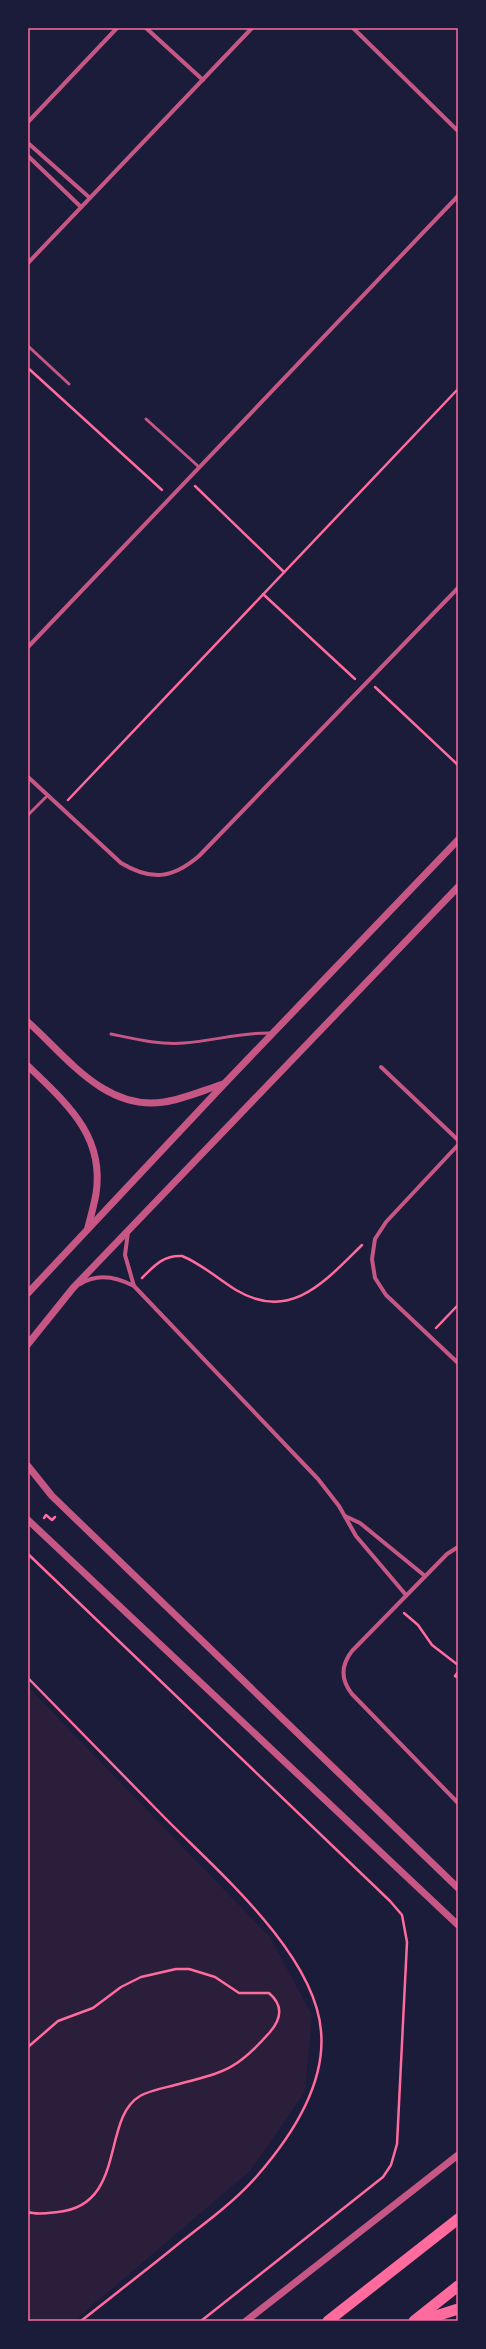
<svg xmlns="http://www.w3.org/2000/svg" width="486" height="2349" font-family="'Space Grotesk',sans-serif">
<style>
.green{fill:#2a1e3b}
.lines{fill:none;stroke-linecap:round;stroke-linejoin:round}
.path{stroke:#ff6b9d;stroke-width:2.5}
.service{stroke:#c65784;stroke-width:3}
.minor{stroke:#c65784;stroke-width:4}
.tertiary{stroke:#c65784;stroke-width:7}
.trunk{stroke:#ff6b9d;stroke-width:11}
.neatline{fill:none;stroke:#ff6b9d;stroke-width:1.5}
</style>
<rect width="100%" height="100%" fill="#1b1b3a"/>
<path class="green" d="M28,1687L270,1937L312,2015L305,2092L250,2171L74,2321H28Z"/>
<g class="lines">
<g class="path">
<path d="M28,368L162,490"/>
<path d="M195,486L284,572"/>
<path d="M263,594L355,679"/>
<path d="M375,687L458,765"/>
<path d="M68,800L458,389"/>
<path d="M142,1278C154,1266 163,1255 182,1256C202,1264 218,1279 236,1290C291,1323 326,1280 362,1245"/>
<path d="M436,1328L458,1305"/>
<path d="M44,1518L46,1515L52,1520L55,1517"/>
<path d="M28,1554L390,1901L402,1915L407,1942L397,2144L391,2165L383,2177L201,2321"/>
<path d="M404,1613L418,1625L432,1645L458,1665"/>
<path d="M458,1672L455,1676L458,1678"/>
<path d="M28,1678C73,1724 118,1770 163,1816C215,1869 315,1953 321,2031C326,2085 291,2137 257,2176C235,2201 208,2221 182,2241C149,2268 115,2294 81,2321"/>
<path d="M28,2047L58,2021L93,2008L121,1987L141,1977L176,1969H189L215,1977L239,1993H269C283,2005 282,2018 270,2032C236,2071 224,2072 175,2085C164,2088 151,2090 140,2096C101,2119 127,2205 58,2212C48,2213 37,2215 28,2212"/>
</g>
<g class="service">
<path d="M28,346L69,384"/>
<path d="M146,419L199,467"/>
<path d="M28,815L48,795"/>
<path d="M111,1034C135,1039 159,1045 184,1043C214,1041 241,1032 272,1033"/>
</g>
<g class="minor">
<path d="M146,28L203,80"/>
<path d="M353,28L458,131"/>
<path d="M28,122L117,28"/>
<path d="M28,143L90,198"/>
<path d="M28,156L81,207"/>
<path d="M28,263L252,28"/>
<path d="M28,647L458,196"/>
<path d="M28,777L121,863C151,881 172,879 199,856L458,588"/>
<path d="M381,1067L458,1140"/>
<path d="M458,1145L386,1222L375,1239L372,1259L375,1278L386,1295L458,1363"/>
<path d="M128,1232L125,1255L134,1286"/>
<path d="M80,1284C97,1273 117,1277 134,1286L318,1479L339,1506L356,1536L406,1595"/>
<path d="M345,1516L360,1523L425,1576"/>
<path d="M458,1547L447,1554L352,1651C341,1665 340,1679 352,1694L458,1803"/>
</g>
<g class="tertiary">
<path d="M28,1022C67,1057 105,1111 164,1102C184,1099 204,1090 223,1084"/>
<path d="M28,1066C66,1103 105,1135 96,1194C94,1205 91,1216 88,1227"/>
<path d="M28,1293L225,1083L458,840"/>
<path d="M28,1344L73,1288L458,887"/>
<path d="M28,1466L52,1496L458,1888"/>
<path d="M28,1520L458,1925"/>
<path d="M246,2321L458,2155"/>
</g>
<g class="trunk">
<path d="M328,2321L458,2219"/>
<path d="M414,2321L458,2286"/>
<path d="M420,2321L458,2309"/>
</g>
</g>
<rect width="486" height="2349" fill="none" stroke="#1b1b3a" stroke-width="58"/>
<rect x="29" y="29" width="428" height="2291" class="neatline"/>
</svg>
